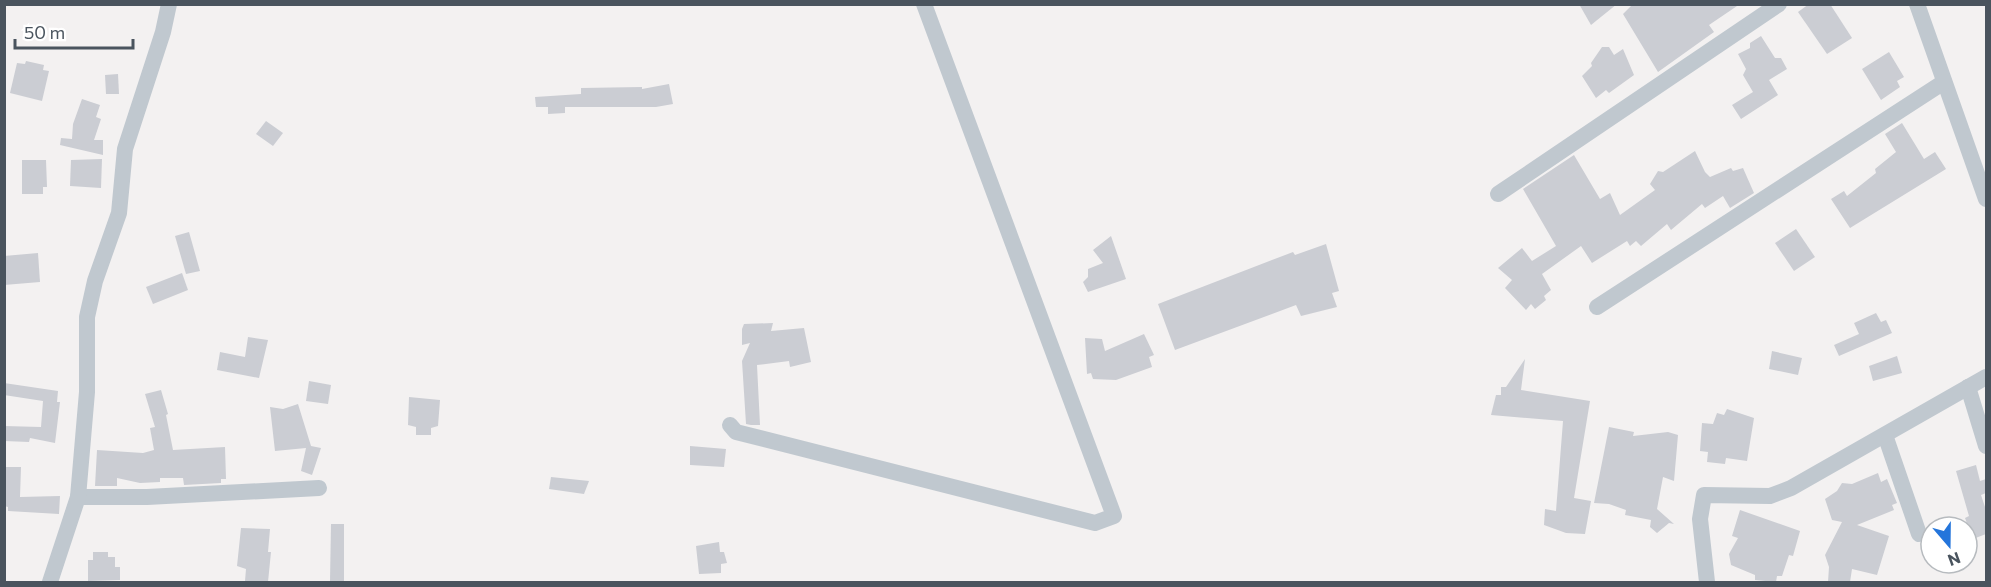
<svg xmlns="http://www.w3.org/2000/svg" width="1991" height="587" font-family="Commissioner,sans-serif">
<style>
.building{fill:#cbcdd3}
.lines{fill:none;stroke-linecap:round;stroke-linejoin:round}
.street{stroke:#c0c8cf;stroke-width:16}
</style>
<rect width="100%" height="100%" fill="#f3f1f1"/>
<g class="building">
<path d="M1579,4H1617L1591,25Z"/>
<path d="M1633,4H1740L1709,25L1714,32L1658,72L1623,14Z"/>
<path d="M1809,4H1830L1852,38L1827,54L1798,12Z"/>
<path d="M1761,36L1775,58H1781L1787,69L1769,80L1778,95L1741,119L1732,105L1753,92L1743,75L1746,69L1738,54L1750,48V43Z"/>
<path d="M1602,47H1609L1614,55L1623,49L1634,75L1609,93L1606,90L1596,98L1582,76L1592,66L1591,63Z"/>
<path d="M1889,52L1904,77L1897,81L1900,87L1881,100L1862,69Z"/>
<path d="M26,61L44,65L43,70L49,71L42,101L10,93L17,63L25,64Z"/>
<path d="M118,74L119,94H106L105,75Z"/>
<path d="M669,84L673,104L656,107H565V113L548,114V107H536L535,97L581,94V88L642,87V89Z"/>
<path d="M82,99L100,105L96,117L101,119L94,140H103V155L60,145L61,138L72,139L73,124Z"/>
<path d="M266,121L283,133L273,146L256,134Z"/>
<path d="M1902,123L1924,159L1935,152L1946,169L1850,228L1831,199L1844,191L1847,196L1876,173L1875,169L1896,152L1885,134Z"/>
<path d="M1695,151L1705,172L1710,177L1731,168L1733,171L1743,168L1754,193L1730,208L1723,196L1705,208L1702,204L1671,230L1667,224L1641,246L1636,241L1630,246L1627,241L1592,263L1581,246L1542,274L1551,290L1544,296L1546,300L1535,309L1531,304L1526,310L1505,288L1512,280L1498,268L1522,248L1532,261L1556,246L1523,189L1574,155L1600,199L1610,193L1620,215L1655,190L1650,184L1658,171L1663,172Z"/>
<path d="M102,159L101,188L70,186L71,160Z"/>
<path d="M22,160H46L47,187H43V194H22Z"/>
<path d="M1796,229L1815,257L1794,271L1775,243Z"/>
<path d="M189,232L200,271L186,274L175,236Z"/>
<path d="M1111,236L1126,279L1088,292L1083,282L1088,277V269L1103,263L1093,250Z"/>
<path d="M1326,244L1339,291L1332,293L1337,307L1301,316L1296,305L1175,350L1158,304L1293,252L1295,255Z"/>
<path d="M38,253L40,282L4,285V256Z"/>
<path d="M182,273L188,290L153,304L146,287Z"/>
<path d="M1876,313L1881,322L1886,320L1892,333L1839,356L1834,345L1859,334L1854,323Z"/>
<path d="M773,323L771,331L804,328L811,362L790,367L789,361L757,365L760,425H751L746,424L742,361L750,343L742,345V329L744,324Z"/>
<path d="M1144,334L1154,355L1149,357L1152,367L1116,380L1093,379L1091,373L1087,374L1085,338L1102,339L1105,351Z"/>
<path d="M248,337L268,340L259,378L217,370L220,352L245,357Z"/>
<path d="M1772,351L1802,358L1798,375L1769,369Z"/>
<path d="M1897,356L1902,373L1873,381L1869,366Z"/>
<path d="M1525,359L1521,390L1590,401L1574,498L1591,501L1585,534L1566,533L1544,525L1545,509L1556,511L1563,421L1491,415L1496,395H1501V387H1506Z"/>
<path d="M309,381L331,385L328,404L306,401Z"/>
<path d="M4,383L58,391L57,402H60L55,443L30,438L29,442L4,441V426L41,427L43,401L4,395Z"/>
<path d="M161,390L168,414L166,415L173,450L225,447L226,479H221V483L184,485L183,478H160V482L140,483L117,478V486H95L97,450L143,453L154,450L150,428L155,427L145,394Z"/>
<path d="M409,397L440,400L438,426L431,428V435H416V427L408,425Z"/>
<path d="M298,404L311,446L321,448L312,475L301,471L306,448L275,451L270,407L283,409Z"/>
<path d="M1727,409L1754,418L1747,461L1726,458L1725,464L1707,462L1708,452L1700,451L1702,423L1713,424L1717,413L1724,415Z"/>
<path d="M1609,427L1634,432L1633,436L1668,432L1678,435L1674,481L1663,477L1657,509L1674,524L1669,523L1657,533L1650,527L1651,520L1625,515L1626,510L1609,504L1594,503Z"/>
<path d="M690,446L726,449L724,467L690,465Z"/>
<path d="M1976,465L1980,481L1986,479V493L1981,495L1986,510V534L1973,539L1965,518L1969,516L1956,471Z"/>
<path d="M4,467H21L20,497L60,496L59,514L8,511V507L4,506Z"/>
<path d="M1878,473L1881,482L1887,479L1897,503L1892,505L1894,510L1857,525L1889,536L1877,575L1852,569L1850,582H1828L1829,567L1825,555L1842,522L1832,520L1825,499L1837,491L1842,483L1852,484Z"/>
<path d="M551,477L589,481L584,494L549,489Z"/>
<path d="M1740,510L1800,531L1793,556L1789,555L1782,576H1777L1776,582L1755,580V575L1731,565L1729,554L1738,538L1732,536Z"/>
<path d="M331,524H344V581H330Z"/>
<path d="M241,528L270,529L268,552H271L268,582L245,581L246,569L237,566Z"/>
<path d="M719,542L720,552H724L727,563L721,564V573L699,574L696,546Z"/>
<path d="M93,552H108V557H115V567H120V580L88,581V560H93Z"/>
</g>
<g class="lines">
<g class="street">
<path d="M1917,4L1986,199"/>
<path d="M1498,194L1779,4"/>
<path d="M1597,307L1944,82"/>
<path d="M1968,387L1986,446"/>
<path d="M730,425L736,432L1095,523L1114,516L924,4"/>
<path d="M1885,435L1919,534"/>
<path d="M78,497H147L319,488"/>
<path d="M50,582L78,497L87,392V317L95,281L119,213L125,149L163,32L169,4"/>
<path d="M1707,582L1700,519L1704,495L1770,496L1791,488L1986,377"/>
</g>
</g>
<rect width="1991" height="587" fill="none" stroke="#4a545e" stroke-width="12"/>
<g transform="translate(1949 545) rotate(160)"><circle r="28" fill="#ffffff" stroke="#b7bbbf" stroke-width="1.5"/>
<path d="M0-4.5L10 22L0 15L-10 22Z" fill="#2475db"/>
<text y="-9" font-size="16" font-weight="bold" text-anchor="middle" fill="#4a545e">N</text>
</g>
<path d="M15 39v9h118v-9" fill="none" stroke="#4a545e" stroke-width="3"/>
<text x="24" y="39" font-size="18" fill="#4a545e" stroke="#ffffff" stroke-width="4.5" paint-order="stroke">50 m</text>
</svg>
